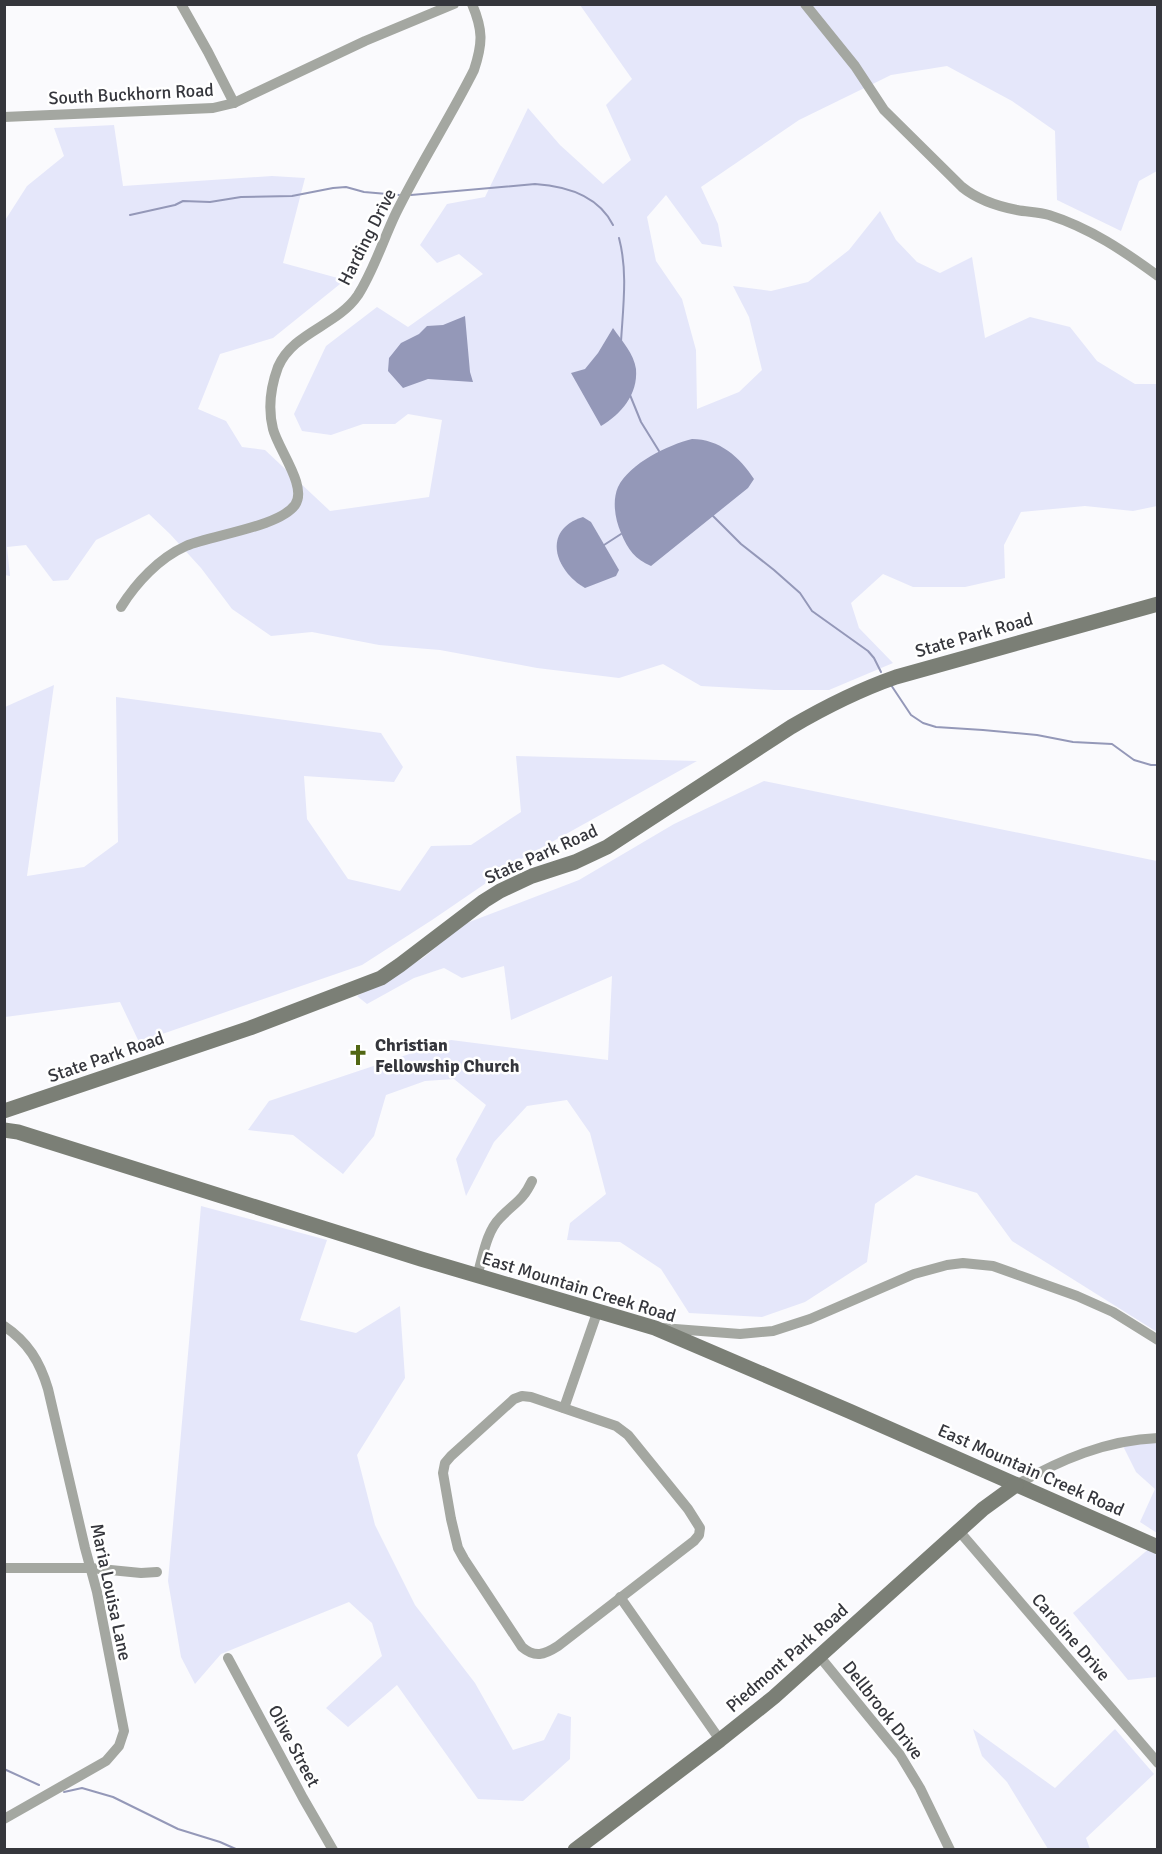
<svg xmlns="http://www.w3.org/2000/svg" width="1162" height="1854" font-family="Signika,sans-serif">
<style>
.green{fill:#e5e7fa}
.water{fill:#9498b8}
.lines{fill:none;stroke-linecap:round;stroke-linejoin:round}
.stream{stroke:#9498b8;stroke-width:2}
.street{stroke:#a4a7a1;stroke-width:10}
.secondary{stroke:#7b7f76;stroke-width:15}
.labels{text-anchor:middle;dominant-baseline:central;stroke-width:5;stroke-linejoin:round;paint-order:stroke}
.street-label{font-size:18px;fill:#35363c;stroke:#fff}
.poi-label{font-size:18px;font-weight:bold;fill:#35363c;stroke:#fff;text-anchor:start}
</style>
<rect width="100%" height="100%" fill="#fafafd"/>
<g class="green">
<path d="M580,5H1157V171L1139,181L1121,231L1057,200L1055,131L1012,101L947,66L891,75L799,120L701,187L718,224L722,247L702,244L666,195L647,217L656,261L682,299L696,350L697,409L739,392L762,370L749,317L733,286L771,291L808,282L849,250L880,211L896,240L917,262L940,273L972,257L985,338L1030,317L1070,327L1097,361L1135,384H1157V506L1133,511L1085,506L1021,512L1004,545L1005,578L965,587H913L883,574L851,603L859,628L893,663L829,690H774L701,686L663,664L619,678L537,668L440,650L379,645L312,632L271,636L232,609L201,568L170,534L149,514L96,540L68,580L53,581L26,545L7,547L10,576L5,575L4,222L27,186L64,156L54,128L114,125L123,186L272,176L305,178L283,263L345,280L273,338L220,354L198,409L226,421L242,447L265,450L330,511L429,497L442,420L408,414L395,424H363L331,435L302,431L294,414L326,346L377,307L408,327L483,274L459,254L437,263L420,245L447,204L485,197L528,108L560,145L603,184L631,160L606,105L632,79Z"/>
<path d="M54,685L27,876L84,867L118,842L116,697L381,733L403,767L394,782L304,776L307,819L348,879L400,891L431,846L471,845L521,812L516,756L697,761L523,858L432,920L362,965L139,1042L120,1002L5,1017V707Z"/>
<path d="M764,781L1157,861V1332L1012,1241L977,1193L916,1175L875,1204L867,1262L805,1302L762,1317L689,1313L661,1269L620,1242L567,1240L570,1223L606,1194L590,1133L567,1100L527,1106L494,1142L466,1196L456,1159L486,1105L454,1079L425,1081L386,1095L374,1136L343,1174L293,1135L248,1130L269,1101L451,1040L608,1060L612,976L511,1020L504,966L462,978L444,968L414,978L367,1004L357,996L423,958L464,924L579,880L674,824Z"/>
<path d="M201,1206L327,1240L300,1320L356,1333L400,1306L405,1378L357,1455L375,1525L415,1605L475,1683L513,1750L544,1740L558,1713L571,1717L570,1759L523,1801L478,1799L397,1685L348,1727L326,1708L382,1656L372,1623L349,1602L221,1654L195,1684L181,1657L168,1581Z"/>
<path d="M1157,1441V1533L1140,1522L1155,1489L1136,1472L1122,1444Z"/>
<path d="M1157,1542V1677L1128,1680L1073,1613Z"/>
<path d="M973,1729L1055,1788L1115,1729L1154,1774L1086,1838L1090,1849H1048L1007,1782L982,1756Z"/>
</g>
<g class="water">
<path d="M465,316L470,372L473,382L428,379L403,388L388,371L389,358L401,343L419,334L427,326L443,325Z"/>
<path d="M613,328C622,341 634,354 636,369C638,395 621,414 601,426L571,373L585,369L598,353Z"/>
<path d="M692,439C719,439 740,457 754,479L748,488L651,566C635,559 628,550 621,533C615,519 612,501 618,487C630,463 668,445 692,439Z"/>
<path d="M583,517L591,522L619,570L616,576L585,588C555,571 541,530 583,517Z"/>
</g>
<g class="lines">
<g class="stream">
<path d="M411,195L535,184C565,186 598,195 613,225"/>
<path d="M130,215L175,205L183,201L210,202L241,197L292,196L333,188L346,187L364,192L399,195"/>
<path d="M619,238C628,272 623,307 621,342"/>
<path d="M630,395L641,422L659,451"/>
<path d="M713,516L741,544L774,570L800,593L812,611L868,651L874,658L881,672"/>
<path d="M604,545L621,534"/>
<path d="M891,685L911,715L923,723L936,727L983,730L1037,735L1073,742L1112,744L1134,760L1151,765H1158"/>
<path d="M4,1769L39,1785"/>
<path d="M64,1792L82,1788L113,1797L178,1829L220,1842L238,1850"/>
</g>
<g class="street">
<path d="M181,4L208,52L234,103"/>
<path d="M805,4L855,66L884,110L962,187C978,200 996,206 1017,210C1027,212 1038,212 1049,215C1090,228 1124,251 1158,276"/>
<path d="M4,117L213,108L234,103L365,41L454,4"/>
<path d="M121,607C136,583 159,558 186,546C212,535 279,527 295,505C308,487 278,449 273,429C268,409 271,386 278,367C293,332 337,326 358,295C374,270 383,240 396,213C420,164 450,118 474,70C483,43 483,30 472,4"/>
<path d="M477,1276C483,1257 486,1232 500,1218C515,1202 522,1202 532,1181"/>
<path d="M4,1326C28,1342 40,1362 48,1389L85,1548L97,1592L124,1731L119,1746L106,1761L4,1819"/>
<path d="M662,1328L740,1334L773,1331L810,1319L914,1274L947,1265L963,1263L993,1266L1077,1296L1113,1312L1158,1340"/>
<path d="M522,1396L531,1397L616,1426L628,1435L688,1509L700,1528L699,1535L694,1541L558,1646C544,1655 535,1658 522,1647L464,1559L458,1548L451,1519L443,1473L445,1463L451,1456L514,1399Z"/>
<path d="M564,1408L598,1310"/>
<path d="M1016,1485C1060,1460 1106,1440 1158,1438"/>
<path d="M959,1531L1158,1763"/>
<path d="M4,1568H90L141,1573L157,1572"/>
<path d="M620,1597L720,1740"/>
<path d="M820,1657L900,1755L920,1788L950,1850"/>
<path d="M228,1658L303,1798L333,1850"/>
</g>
<g class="secondary">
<path d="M4,1111L250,1028L381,978L400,965L484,901L500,891L532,876L575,862L607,847L791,727C825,707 859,690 896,677L1158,604"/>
<path d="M4,1130L18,1132L421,1259L655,1328L849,1411L1158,1547"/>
<path d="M575,1850L720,1740L774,1697L983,1509L1016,1485"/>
</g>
</g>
<defs>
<symbol id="church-bare" viewBox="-9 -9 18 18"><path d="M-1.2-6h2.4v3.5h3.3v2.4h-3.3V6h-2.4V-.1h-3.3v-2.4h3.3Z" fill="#526714" stroke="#fff" stroke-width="2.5" paint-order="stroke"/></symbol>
</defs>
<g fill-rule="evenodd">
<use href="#church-bare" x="343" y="1040" width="30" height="30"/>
</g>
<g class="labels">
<g class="street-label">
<text transform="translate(131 94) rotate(-3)">South Buckhorn Road</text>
<text transform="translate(367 237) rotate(-63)">Harding Drive</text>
<text transform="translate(974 635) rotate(-16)">State Park Road</text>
<text transform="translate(541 854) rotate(-24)">State Park Road</text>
<text transform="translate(106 1057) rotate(-19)">State Park Road</text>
<text transform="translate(579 1287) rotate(17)">East Mountain Creek Road</text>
<text transform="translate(1031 1470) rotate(24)">East Mountain Creek Road</text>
<text transform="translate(111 1592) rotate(78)">Maria Louisa Lane</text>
<text transform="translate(1071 1637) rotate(49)">Caroline Drive</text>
<text transform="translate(787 1658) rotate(-41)">Piedmont Park Road</text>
<text transform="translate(883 1710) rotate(52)">Dellbrook Drive</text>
<text transform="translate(294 1746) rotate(62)">Olive Street</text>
</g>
<g class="poi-label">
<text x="375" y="1045">Christian<tspan x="375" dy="21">Fellowship Church</tspan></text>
</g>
</g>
<rect width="1162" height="1854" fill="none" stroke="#35363c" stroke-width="12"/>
</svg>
